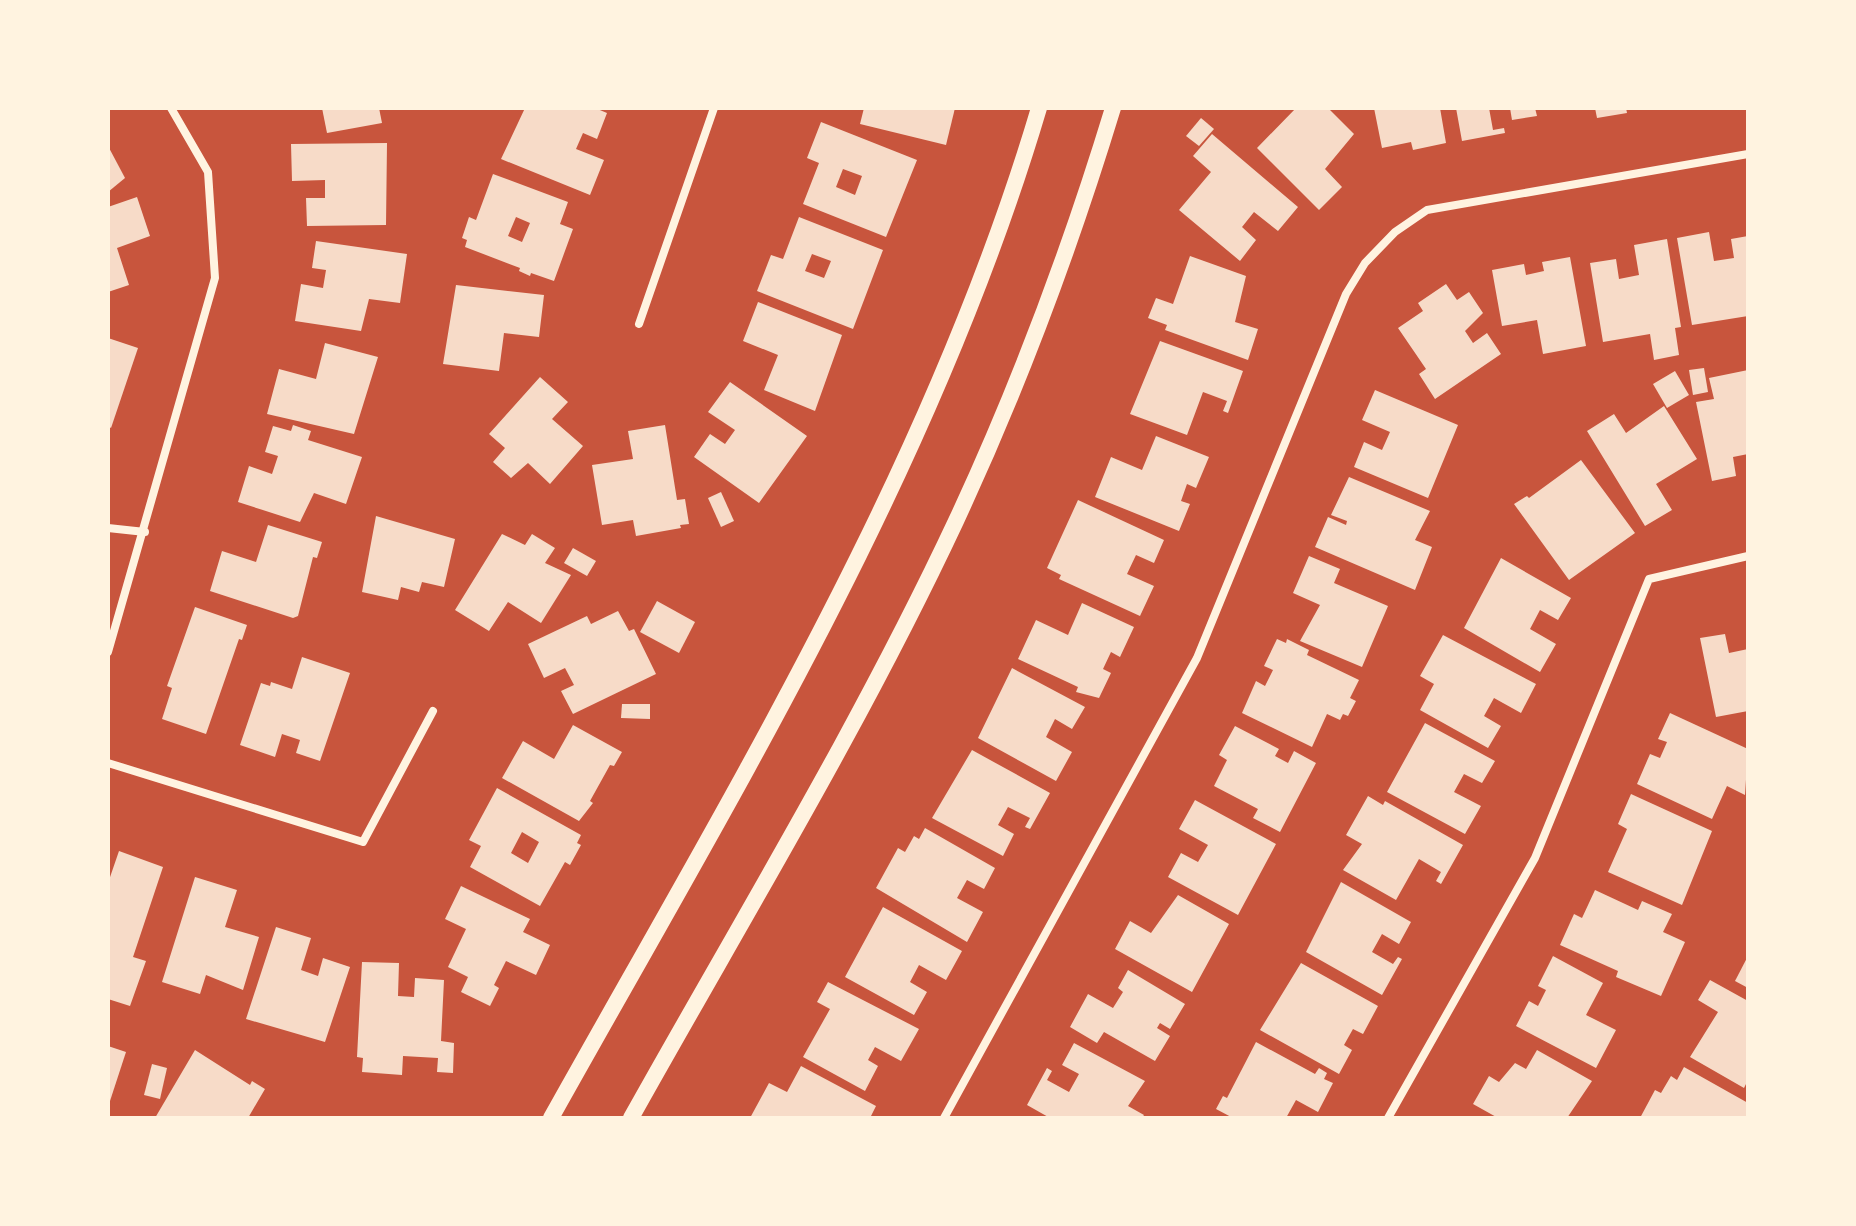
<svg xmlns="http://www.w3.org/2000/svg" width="1856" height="1226" font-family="Montserrat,sans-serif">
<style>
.building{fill:#f7dbc8;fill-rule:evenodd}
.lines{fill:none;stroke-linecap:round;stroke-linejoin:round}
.minor{stroke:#fff3e0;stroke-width:8}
.secondary{stroke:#fff3e0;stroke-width:16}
</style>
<rect width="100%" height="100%" fill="#c8553d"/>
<g class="building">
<path d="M322,108H379L382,123L327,133Z"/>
<path d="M525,108H595L607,113L597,139L583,133L576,149L604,160L590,195L501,159Z"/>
<path d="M864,108H955L946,145L860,124Z"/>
<path d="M1296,108H1328L1354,134L1325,169L1342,187L1319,210L1257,148Z"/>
<path d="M1374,108H1440L1446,143L1413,150L1411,142L1382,148Z"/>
<path d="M1456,108H1489L1493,130L1504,128L1505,133L1462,141Z"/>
<path d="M1510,108H1535L1537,116L1512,120Z"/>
<path d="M1595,108H1626L1627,113L1597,118Z"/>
<path d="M1201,118L1214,129L1199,146L1186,136Z"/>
<path d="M821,122L917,160L886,237L803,204L819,163L807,158ZM843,169L862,176L855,195L836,187Z"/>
<path d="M1212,134L1298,207L1278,231L1254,212L1242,227L1256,240L1240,261L1179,210L1211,172L1193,156Z"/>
<path d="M387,143L386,225L307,226L306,198H325V180L292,181L291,144Z"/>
<path d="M108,146L125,178L108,192Z"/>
<path d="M493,174L568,202L560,224L573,229L554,281L531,273L530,276L519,271L520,268L465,247L467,240L462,238L469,217L476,220ZM516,217L530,223L522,242L508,236Z"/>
<path d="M137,197L150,236L117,248L129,285L108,292V207Z"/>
<path d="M799,217L883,250L853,329L757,291L771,255L783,259ZM812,254L831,261L824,278L805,271Z"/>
<path d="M1709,232L1714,261L1734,258L1731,239L1748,236V316L1692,325L1677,238Z"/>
<path d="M1667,239L1681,327L1675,328L1679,355L1654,360L1650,334L1603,342L1590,263L1616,259L1619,279L1639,275L1634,245Z"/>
<path d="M316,241L407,254L400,303L369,299L361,331L295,321L301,284L323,288L326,270L312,268Z"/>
<path d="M1190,256L1246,276L1235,322L1258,329L1248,360L1165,330L1167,325L1148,318L1156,298L1173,304Z"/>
<path d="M1570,257L1586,346L1543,354L1537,320L1502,326L1492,270L1524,264L1526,275L1544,271L1542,262Z"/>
<path d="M1446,284L1457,300L1469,292L1483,313L1465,331L1473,343L1487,333L1501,354L1435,399L1419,374L1426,369L1398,328L1423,311L1418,303Z"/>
<path d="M456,285L544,295L539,337L504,333L499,371L443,364Z"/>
<path d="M758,302L842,335L815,411L764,390L778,355L743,341Z"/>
<path d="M108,338L138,348L111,428L108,426Z"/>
<path d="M1160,341L1243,371L1228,413L1223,411L1227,401L1203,392L1187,435L1130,414Z"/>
<path d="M325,343L378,357L354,434L267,414L279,369L316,379Z"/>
<path d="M1704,368L1708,392L1693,395L1689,370Z"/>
<path d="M1748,370V454L1733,457L1736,476L1712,481L1696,402L1714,399L1709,378Z"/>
<path d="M1675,371L1689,395L1667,408L1653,384Z"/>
<path d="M540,377L568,402L552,419L583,446L550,484L528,463L511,478L493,462L505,448L489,434Z"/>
<path d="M730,382L807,436L759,503L694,457L710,434L725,444L735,430L708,412Z"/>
<path d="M1375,390L1458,425L1428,498L1354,467L1364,442L1382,450L1390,432L1362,420Z"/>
<path d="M1664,406L1697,459L1656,484L1672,510L1645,526L1587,431L1614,414L1626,433Z"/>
<path d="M293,425L311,431L308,440L362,457L346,504L314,493L300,522L238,502L249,466L272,474L278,456L265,452L273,426L291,431Z"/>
<path d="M665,425L677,500L685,499L689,524L680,525L681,528L636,536L633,520L602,525L592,465L633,459L628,431Z"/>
<path d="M1156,436L1209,457L1196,488L1187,484L1181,501L1190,504L1179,531L1095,497L1111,457L1142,470Z"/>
<path d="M1581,460L1635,533L1569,580L1514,504L1527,496L1529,498Z"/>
<path d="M1349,477L1430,511L1415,540L1432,547L1415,590L1315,547L1328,517L1346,525L1347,521L1331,515Z"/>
<path d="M721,492L734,521L721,527L708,498Z"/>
<path d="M1078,500L1164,540L1154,563L1136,555L1127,574L1154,586L1140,616L1059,579L1061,575L1047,568Z"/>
<path d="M376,516L455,539L444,587L422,582L419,592L401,587L398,600L362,592Z"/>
<path d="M268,525L322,542L317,558L313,557L298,616L293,618L210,591L222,551L256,562Z"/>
<path d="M502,534L525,545L532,534L555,548L545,563L571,575L541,623L508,602L489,631L455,610Z"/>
<path d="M573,548L596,561L587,576L564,563Z"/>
<path d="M1309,556L1340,569L1334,583L1388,606L1362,667L1300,641L1320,605L1293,593Z"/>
<path d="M1501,558L1571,598L1558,620L1540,610L1530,629L1556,644L1540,672L1464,628Z"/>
<path d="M657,601L695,622L679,653L640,632Z"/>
<path d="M1082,603L1134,627L1120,657L1111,652L1103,669L1111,673L1099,698L1076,692L1078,687L1018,659L1036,620L1068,635Z"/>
<path d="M195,607L247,625L242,640L239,639L206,734L162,719L172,688L167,686Z"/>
<path d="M618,611L629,631L634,629L656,674L573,714L561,691L574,685L565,668L544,678L528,644L587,616L591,624Z"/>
<path d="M1725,634L1729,653L1748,649V711L1716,717L1700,638Z"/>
<path d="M1443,635L1536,684L1521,713L1494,698L1484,716L1501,726L1488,748L1420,710L1434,684L1420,676Z"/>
<path d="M1277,639L1286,643L1287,639L1309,650L1307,655L1359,680L1350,698L1356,701L1348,716L1343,714L1340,720L1327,714L1312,747L1242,713L1256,681L1265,686L1273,670L1264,666Z"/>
<path d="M302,657L350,673L320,761L296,753L300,740L282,734L275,757L240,745L261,683L270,686L271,682L292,689Z"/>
<path d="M1012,668L1085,707L1072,729L1055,719L1046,737L1072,752L1056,781L978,738Z"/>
<path d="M622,704H650V719L621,718Z"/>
<path d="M1670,713L1748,749L1745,795L1727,786L1712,819L1637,784L1650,754L1660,758L1667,742L1658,739Z"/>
<path d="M1425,723L1495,761L1482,783L1464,774L1454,792L1481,806L1465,834L1387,792Z"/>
<path d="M573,725L622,752L614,766L610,765L590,801L593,803L579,821L502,778L523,741L554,759Z"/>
<path d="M1235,726L1279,749L1275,756L1288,763L1294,751L1316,763L1280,832L1253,818L1258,809L1214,786L1227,760L1219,755Z"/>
<path d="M972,750L1050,793L1030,829L1025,827L1030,818L1008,807L998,825L1014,834L1003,856L932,818Z"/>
<path d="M497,788L581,835L577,843L581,845L570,865L565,862L540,906L470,867L481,846L469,840ZM522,832L539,842L528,863L511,853Z"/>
<path d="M1631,794L1712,831L1682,905L1608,872L1627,829L1618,824Z"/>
<path d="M1368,796L1383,805L1385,801L1463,845L1441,884L1436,881L1441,872L1419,859L1396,900L1343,870L1362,844L1346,835Z"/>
<path d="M1195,800L1276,844L1238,915L1168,877L1181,853L1198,862L1208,845L1179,829Z"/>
<path d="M925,828L995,868L984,889L967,880L957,898L983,912L967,942L876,888L898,848L905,852L914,836L919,839Z"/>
<path d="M119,851L163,867L133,957L146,961L130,1006L108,999V883Z"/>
<path d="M195,877L237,890L225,927L259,937L243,990L206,975L200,994L162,982Z"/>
<path d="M1341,882L1411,922L1399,944L1382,934L1372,952L1393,964L1398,957L1402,959L1382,995L1306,952Z"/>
<path d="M461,886L530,919L523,932L550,945L536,975L506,961L494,985L499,988L490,1006L461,992L468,977L448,967L466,929L445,919Z"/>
<path d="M1595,890L1638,910L1642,901L1672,914L1663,932L1685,942L1661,996L1616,977L1618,971L1560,945L1574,914L1582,918Z"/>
<path d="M1178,895L1229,924L1192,992L1115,949L1130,921L1151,933Z"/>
<path d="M883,907L962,951L946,980L919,965L910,982L927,992L914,1015L845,977Z"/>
<path d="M276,927L311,938L301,970L318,976L323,958L350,967L325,1042L246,1019Z"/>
<path d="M1553,956L1603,983L1586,1015L1616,1030L1596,1068L1516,1026L1529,1001L1538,1006L1546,990L1538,986Z"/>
<path d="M1748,956V988L1735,981Z"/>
<path d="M362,962L399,963L398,996L414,997L415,978L444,980L441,1041L454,1043L453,1073L437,1072L438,1058L403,1056L402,1075L362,1072L363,1058L357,1057Z"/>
<path d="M1301,963L1378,1006L1363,1034L1353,1029L1344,1045L1352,1050L1339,1074L1260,1030Z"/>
<path d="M1128,970L1185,1004L1170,1029L1160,1023L1157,1028L1170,1036L1155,1061L1104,1032L1097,1043L1070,1027L1088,994L1113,1008L1123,992L1118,988Z"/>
<path d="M1710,980L1748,1001V1080L1744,1088L1690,1057L1718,1012L1698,1000Z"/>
<path d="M828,982L919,1029L901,1061L875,1047L868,1060L878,1066L865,1091L803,1057L830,1009L817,1002Z"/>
<path d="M1256,1042L1315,1074L1319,1068L1327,1073L1324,1079L1333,1083L1318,1112L1296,1100L1286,1118H1233L1216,1109L1223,1096L1227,1098Z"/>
<path d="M1074,1043L1145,1081L1128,1106L1144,1115L1142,1118H1050L1027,1105L1047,1068L1052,1071L1047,1080L1069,1092L1079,1074L1062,1065Z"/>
<path d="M108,1046L126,1052L109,1104H108Z"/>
<path d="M195,1050L250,1085L252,1081L265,1089L248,1118H155Z"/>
<path d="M1537,1050L1592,1081L1567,1118H1498L1473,1104L1489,1076L1499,1082L1515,1063L1526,1069Z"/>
<path d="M152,1064L167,1068L160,1099L144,1095Z"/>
<path d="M801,1066L876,1106L870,1118H750L769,1083L787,1092Z"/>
<path d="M1684,1067L1748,1103V1118H1640L1655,1090L1661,1093L1671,1076L1677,1080Z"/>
</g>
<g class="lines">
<g class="minor">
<path d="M639,324L714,108"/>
<path d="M108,528L145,532"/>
<path d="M108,652L215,278L208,172L171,108"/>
<path d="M108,763L363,842L433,711"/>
<path d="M944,1118L1197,658L1346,294L1365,263L1395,232L1427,210L1748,154"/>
<path d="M1388,1118L1535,858L1649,579L1748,556"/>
</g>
<g class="secondary">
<path d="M551,1118C733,792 932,469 1039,108"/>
<path d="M631,1118C741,921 860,726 956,521C1018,388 1070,249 1113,108"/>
</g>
</g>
<rect width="1856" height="1226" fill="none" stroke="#fff3e0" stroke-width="220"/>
</svg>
